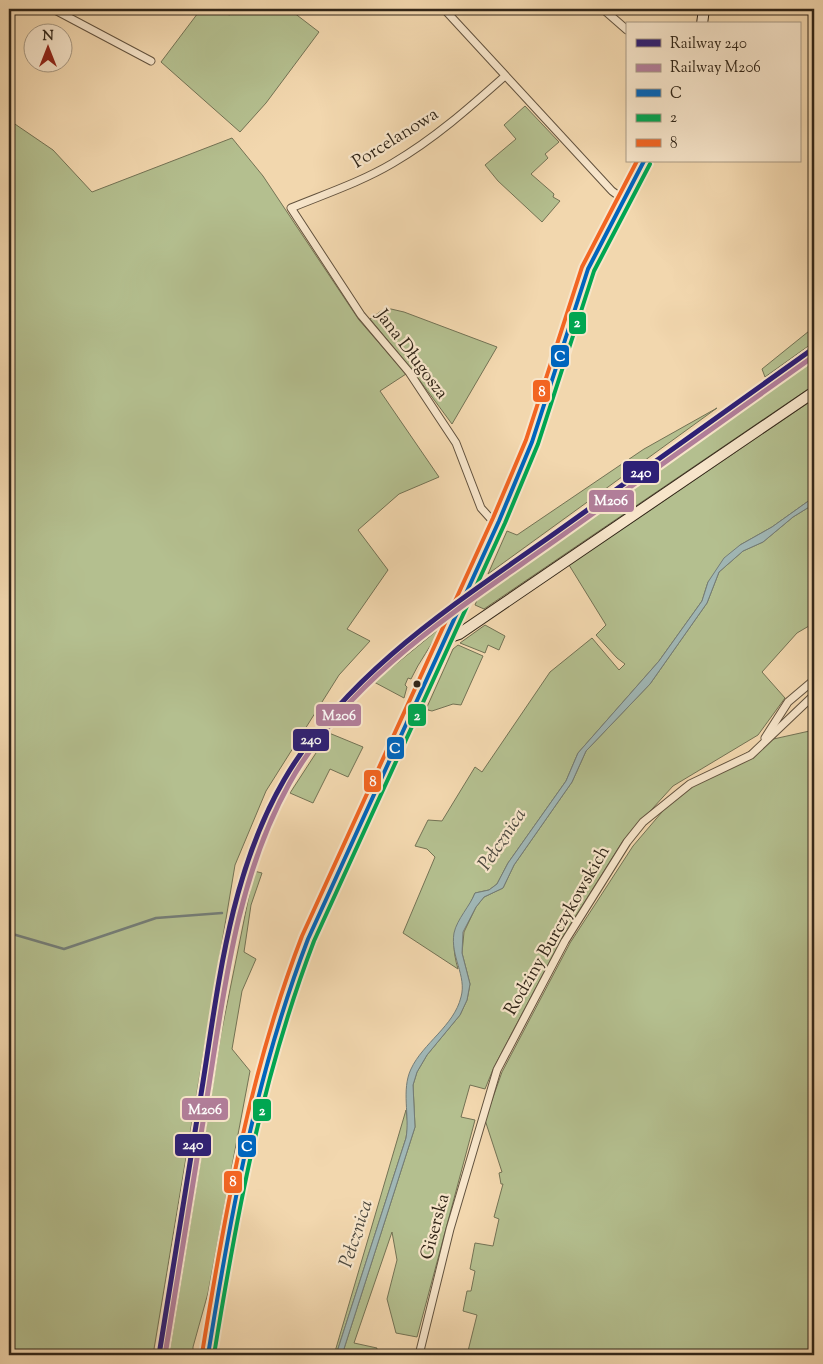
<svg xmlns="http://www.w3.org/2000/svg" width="823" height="1364" font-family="'Sorts Mill Goudy',serif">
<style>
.green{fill:#b4bf8f;stroke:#737254}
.water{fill:#a0b7b6;stroke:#747d77}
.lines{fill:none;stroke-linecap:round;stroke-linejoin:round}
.stream{stroke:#747d77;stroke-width:2.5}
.street-casing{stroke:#62523e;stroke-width:9}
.secondary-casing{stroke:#322618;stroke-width:12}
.street{stroke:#f7e5ca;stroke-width:7}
.secondary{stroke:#f7e5ca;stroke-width:10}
.bus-1-casing{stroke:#f7e5ca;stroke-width:8}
.bus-2-casing{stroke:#f7e5ca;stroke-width:8}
.bus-3-casing{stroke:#f7e5ca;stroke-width:8}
.bus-1{stroke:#0065bd;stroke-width:4}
.bus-2{stroke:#00a651;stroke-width:4}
.bus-3{stroke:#f26522;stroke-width:4}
.rail-1-casing{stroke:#f7e5ca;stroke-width:9}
.rail-2-casing{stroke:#f7e5ca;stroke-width:9}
.rail-1{stroke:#2e2076;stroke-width:5}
.rail-2{stroke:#b17e99;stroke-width:5}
.bus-dot{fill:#322618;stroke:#f7e5ca;stroke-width:2}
.labels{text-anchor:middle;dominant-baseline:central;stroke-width:4.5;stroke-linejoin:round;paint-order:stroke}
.street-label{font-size:18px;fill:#322618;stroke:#f7e5ca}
.water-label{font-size:19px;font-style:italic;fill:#4e4a40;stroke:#f7e5ca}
.line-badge{stroke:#f7e5ca;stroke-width:2}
.badge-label{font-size:14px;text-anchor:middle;font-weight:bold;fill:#fff}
</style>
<rect width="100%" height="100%" fill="#f2d7ae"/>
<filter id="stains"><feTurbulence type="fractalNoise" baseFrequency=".004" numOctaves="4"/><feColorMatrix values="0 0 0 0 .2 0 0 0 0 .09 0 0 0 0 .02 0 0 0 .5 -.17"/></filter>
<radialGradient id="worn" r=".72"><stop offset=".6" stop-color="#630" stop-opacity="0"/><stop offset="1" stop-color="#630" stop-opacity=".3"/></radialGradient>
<g class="green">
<path d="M201,9H221L229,15L241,9H289L319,32L266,103L240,132L161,62Z"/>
<path d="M525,106L559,142L545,154L548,158L531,174L554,194L553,197L560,201L542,222L498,181L485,165L516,139L504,125Z"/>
<path d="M9,120L53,150L92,192L232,138L263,176L359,320L406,374L380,391L439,477L399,494L358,530L388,570L347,629L370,641L339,675L266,791L235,865L153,1355H9Z"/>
<path d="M391,309L404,312L497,347L452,424L412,370L370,319L381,311Z"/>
<path d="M814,327V342L765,377L762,369Z"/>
<path d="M814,359V385L484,609L475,605L477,600L503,581Z"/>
<path d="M814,399V497L772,527L740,545L708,582L702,601L659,661L578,753L566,781L508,863L497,884L489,890L475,893C461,925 447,931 458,969L403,933L435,857L427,849L415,846L428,820L442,821L475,767L482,772L550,672L592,638L619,670L625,664L617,658L596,635L606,625L569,565Z"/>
<path d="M717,408L488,574L507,531L517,535L644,449Z"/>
<path d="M814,504V623L797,633L762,672L785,698L758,735L673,786L623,841L562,938L494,1067L485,1089L470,1085L461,1117L475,1120L417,1337L396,1333L387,1299L397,1260L392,1232L354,1343L377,1348L376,1355H342L415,1127L413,1085L417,1072L427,1055L460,1015L467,1000L470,984L462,953L464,932L476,907L484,897L503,888L514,865L572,782L586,751L650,684L707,603L719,572L743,551L763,542L793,517Z"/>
<path d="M485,625L505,636L499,650L488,645L485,653L460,643Z"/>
<path d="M440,628C432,646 419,661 411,679L408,678L405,685L407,687L404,698L374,682Z"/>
<path d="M458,645L483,656L461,705L453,704L432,711L428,710L427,707L453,649Z"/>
<path d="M814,730V1355H467L477,1315L463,1311L467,1291H471L475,1271L470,1269L475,1243L493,1246L499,1219L494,1217L503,1184H501L499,1173L502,1172L485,1120L502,1072L570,943L633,846L679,792L769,740Z"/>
<path d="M329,733L363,747L348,777L330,769L313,803L290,793Z"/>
<path d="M254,871L262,873L251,905L244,952L256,959L242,991L232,1049L250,1071L208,1293L193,1347V1355H169L221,1034Z"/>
<path d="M406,1110L408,1125L406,1138L336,1355H334Z"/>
</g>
<path class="water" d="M814,497V504L793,517L763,542L743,551L719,572L707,603L650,684L586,751L572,782L514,865L503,888L484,897L476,907L463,932L462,953L470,984L467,1000L460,1015L427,1055L417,1072L413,1085L415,1127L342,1355H336L406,1138C410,1116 401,1090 411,1069C423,1043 454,1026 461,997C467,976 450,956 454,933C457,919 470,906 475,893L489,890L497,884L508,863L566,781L578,753L659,661L702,601L708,582L724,558L740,545L772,527Z"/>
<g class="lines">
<path class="stream" d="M9,933L64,949L156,918L222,913"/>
<defs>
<g id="street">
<path d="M53,9L151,61"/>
<path d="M444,9L612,191L623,199"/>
<path d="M603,9L627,30"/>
<path d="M499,521L490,518L481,508L456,443L409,372L361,315L291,208C325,194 361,182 393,163C434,139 469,108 505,76"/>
<path d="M765,738L788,702L814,680"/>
<path d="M419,1355L450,1229L497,1070L565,941L627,842L643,822L690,784L751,755L814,695"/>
</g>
<g id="secondary">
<path d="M702,24L704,9"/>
<path d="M447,638L459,634L814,392"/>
<path d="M208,1355C231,1214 252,1072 308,939L499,521L532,442L588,269L644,161"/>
</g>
</defs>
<use href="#street" class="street-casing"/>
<use href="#secondary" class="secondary-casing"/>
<use href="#street" class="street"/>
<use href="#secondary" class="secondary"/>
<defs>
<path id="bus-1" d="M208,1355C231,1212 256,1075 308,939L499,521L532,442L588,269L644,161"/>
<path id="bus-2" d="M214,1355C237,1213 262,1077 314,941L505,523L538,444L594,271L650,164"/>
<path id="bus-3" d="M202,1354C225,1212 250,1071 302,936L493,518L526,440L582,267L637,161"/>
</defs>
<use href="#bus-1" class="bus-1-casing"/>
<use href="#bus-2" class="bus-2-casing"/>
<use href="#bus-3" class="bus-3-casing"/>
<use href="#bus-1" class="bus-1"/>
<use href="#bus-2" class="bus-2"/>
<use href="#bus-3" class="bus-3"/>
<defs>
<path id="rail-1" d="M159,1355C174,1264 189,1173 203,1082C219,980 231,871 284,780C347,671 458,602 558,531C643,470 729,409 814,348"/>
<path id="rail-2" d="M165,1355C180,1265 195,1175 209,1085C225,983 238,876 289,784C349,676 462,607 560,537C645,477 729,416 814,356"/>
</defs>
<use href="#rail-1" class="rail-1-casing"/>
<use href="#rail-2" class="rail-2-casing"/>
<use href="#rail-1" class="rail-1"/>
<use href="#rail-2" class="rail-2"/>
</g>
<circle class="bus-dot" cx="417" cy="684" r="4.5"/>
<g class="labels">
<g class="street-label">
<text transform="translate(396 139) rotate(-32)">Porcelanowa</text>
<text transform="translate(411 355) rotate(53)">Jana Długosza</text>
<text transform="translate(558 931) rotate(-60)">Rodziny Burczykowskich</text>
<text transform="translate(436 1227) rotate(-75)">Giserska</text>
</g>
<g class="water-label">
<text transform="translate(503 840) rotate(-56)">Pełcznica</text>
<text transform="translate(357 1234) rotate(-72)">Pełcznica</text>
</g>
</g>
<g class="line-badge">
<rect x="568" y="311" width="19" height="24" rx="5" fill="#00a651"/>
<rect x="550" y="344" width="20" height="24" rx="5" fill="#0065bd"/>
<rect x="532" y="379" width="19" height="24" rx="5" fill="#f26522"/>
<rect x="622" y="460" width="38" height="24" rx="5" fill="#2e2076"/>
<rect x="588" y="489" width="47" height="24" rx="5" fill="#b17e99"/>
<rect x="315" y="703" width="47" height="24" rx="5" fill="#b17e99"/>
<rect x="407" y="703" width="20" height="24" rx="5" fill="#00a651"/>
<rect x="292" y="728" width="38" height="24" rx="5" fill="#2e2076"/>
<rect x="386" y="736" width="19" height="24" rx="5" fill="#0065bd"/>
<rect x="363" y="769" width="19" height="24" rx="5" fill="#f26522"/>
<rect x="181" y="1097" width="48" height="24" rx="5" fill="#b17e99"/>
<rect x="252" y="1098" width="20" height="24" rx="5" fill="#00a651"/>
<rect x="174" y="1133" width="38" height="24" rx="5" fill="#2e2076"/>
<rect x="237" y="1134" width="20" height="24" rx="5" fill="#0065bd"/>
<rect x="223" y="1170" width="20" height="24" rx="5" fill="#f26522"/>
</g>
<g class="badge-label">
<text x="577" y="327">2</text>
<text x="560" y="361">C</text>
<text x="542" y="396">8</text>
<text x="641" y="477">240</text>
<text x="611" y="505">M206</text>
<text x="339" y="720">M206</text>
<text x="417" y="720">2</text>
<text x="311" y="744">240</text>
<text x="395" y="753">C</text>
<text x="373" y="786">8</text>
<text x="205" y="1114">M206</text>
<text x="262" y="1115">2</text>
<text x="193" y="1149">240</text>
<text x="247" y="1151">C</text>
<text x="233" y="1186">8</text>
</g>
<rect width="823" height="1364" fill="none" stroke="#f2d7ae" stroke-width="30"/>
<rect x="10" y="10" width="803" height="1344" fill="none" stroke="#322618" stroke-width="2.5"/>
<rect x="15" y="15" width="793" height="1334" fill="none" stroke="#322618"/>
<rect x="626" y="22" width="175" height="140" fill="#f7e5ca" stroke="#a89983"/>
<rect x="636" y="39" width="25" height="8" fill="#2e2076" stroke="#a89983"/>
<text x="670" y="48" font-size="15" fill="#322618">Railway 240</text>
<rect x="636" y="64" width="25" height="8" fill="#b17e99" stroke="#a89983"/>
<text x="670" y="72" font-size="15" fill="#322618">Railway M206</text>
<rect x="636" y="89" width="25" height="8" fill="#0065bd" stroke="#a89983"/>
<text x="670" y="98" font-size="15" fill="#322618">C</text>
<rect x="636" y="114" width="25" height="8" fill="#00a651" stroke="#a89983"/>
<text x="670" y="122" font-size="15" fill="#322618">2</text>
<rect x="636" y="139" width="25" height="8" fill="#f26522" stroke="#a89983"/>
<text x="670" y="148" font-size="15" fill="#322618">8</text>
<g transform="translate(48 48)"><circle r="24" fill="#f7e5ca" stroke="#a89983"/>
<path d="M0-4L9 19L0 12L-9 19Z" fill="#8f2418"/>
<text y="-8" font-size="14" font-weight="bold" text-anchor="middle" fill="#322618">N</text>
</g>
<rect width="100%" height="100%" filter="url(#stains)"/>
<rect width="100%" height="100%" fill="url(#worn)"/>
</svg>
